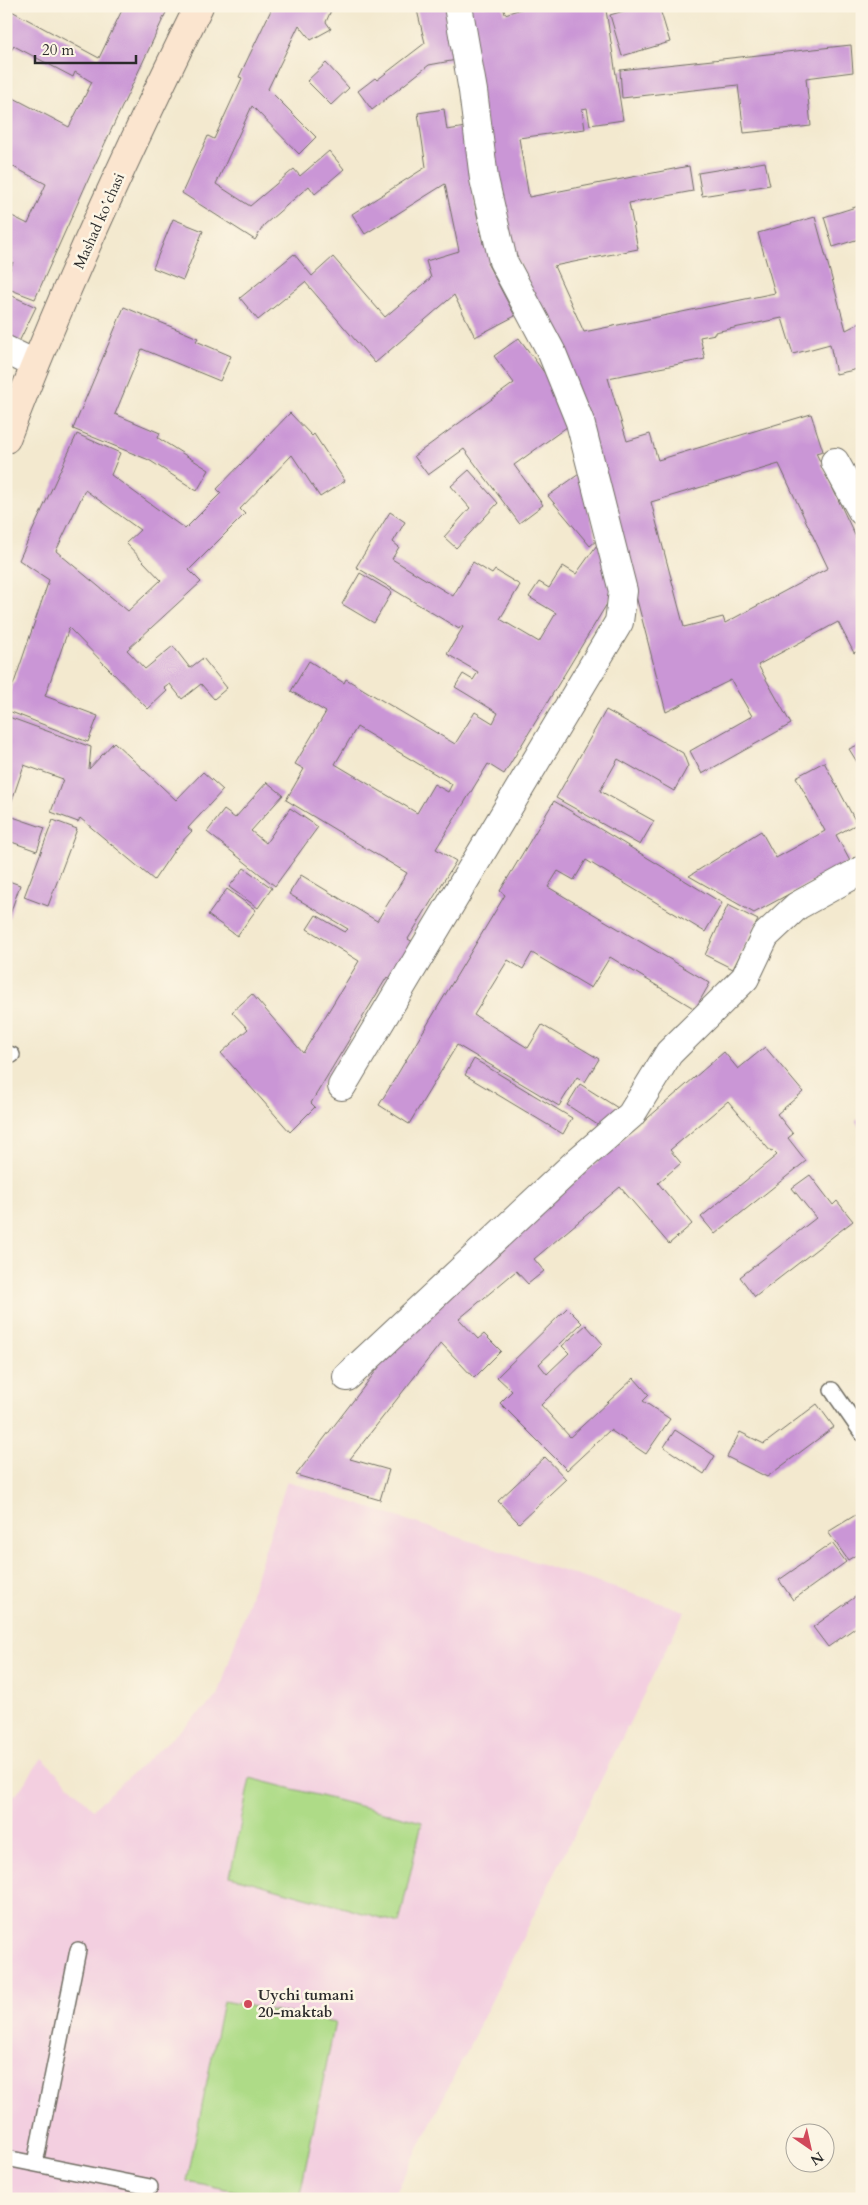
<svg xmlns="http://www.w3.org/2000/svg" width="868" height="2205" font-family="Cardo,serif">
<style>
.built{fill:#f3cfe0}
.green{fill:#aedb87;stroke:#6c8359}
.building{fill:#ca96d6;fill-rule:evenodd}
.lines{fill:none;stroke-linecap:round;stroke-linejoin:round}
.lane-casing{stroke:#716e64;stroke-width:18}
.street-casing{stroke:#716e64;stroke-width:30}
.secondary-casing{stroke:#716e64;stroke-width:30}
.lane{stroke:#fff;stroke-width:15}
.street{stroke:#fff;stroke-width:28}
.secondary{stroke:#fbe5cf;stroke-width:28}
.poi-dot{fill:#d1495b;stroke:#fcf5e5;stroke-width:2}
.labels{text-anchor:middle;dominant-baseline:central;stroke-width:5;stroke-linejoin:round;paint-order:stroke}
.street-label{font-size:15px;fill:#2b2b2b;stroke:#fcf5e5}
.poi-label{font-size:15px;font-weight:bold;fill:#2b2b2b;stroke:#fcf5e5;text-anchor:start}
</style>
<rect width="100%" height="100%" fill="#fcf5e5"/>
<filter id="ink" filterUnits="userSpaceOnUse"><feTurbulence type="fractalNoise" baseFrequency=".02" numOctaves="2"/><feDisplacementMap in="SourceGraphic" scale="10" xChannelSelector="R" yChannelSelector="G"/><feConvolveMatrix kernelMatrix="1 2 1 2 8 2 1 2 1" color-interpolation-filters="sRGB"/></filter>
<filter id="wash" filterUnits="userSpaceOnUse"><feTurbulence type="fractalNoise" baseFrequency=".0096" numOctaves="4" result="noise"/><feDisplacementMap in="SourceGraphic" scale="20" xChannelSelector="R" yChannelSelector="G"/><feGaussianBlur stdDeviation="1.12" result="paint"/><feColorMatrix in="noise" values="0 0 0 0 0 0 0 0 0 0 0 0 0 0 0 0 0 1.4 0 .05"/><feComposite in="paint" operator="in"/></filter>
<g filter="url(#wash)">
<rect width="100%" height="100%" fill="#f3e9cf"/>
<path class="built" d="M287,1481L685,1611L393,2199H6V1791L16,1795L42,1758L93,1809L218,1696Z"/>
<g class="green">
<path d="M250,1778L422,1822L399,1923L230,1876Z"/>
<path d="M223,2001L335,2022L299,2199H275L187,2181Z"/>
</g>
<g id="blocks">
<g class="building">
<path d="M124,6H169L93,169L35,299L6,288V279L13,262L6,259V213L28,224L46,184L6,163V94L69,127L92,82L75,72L73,77L14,46L10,52L6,50V8L99,58Z"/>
<path d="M273,6H333L326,22L331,29L311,40L299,25L268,89L316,137L299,154L252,106L216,184L250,206L294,169L300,176L329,151L344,169L315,194L309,186L264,225L255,240L182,193L208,136L214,139L242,78L239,77Z"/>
<path d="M416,6H450L462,59L429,65L372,110L358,91L375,78L377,80L425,43Z"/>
<path d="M465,6H503L505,14L531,6H617L606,10L623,120L590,125L587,108L582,109L585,129L519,138L529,197L689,166L693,191L629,203L638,249L554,266L584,332L775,293L758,233L815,217L846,330L862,322V376L858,369L836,374L830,344L793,354L782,318L715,332V334L700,337L705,359L608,378L627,441L650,434L658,460L811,414L823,451L816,453L862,550V649L854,653L838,622L758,665L791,724L702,774L690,751L752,716L731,680L666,712L605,476L556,347L504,228ZM779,464L828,568L725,623L723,617L684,627L651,502Z"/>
<path d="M641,6H659L670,42L622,56L610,15Z"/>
<path d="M851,45L853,72L806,78L811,126L744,133L738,85L622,98L620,70Z"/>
<path d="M326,63L349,88L331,105L307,81Z"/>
<path d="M444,109L447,130L466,127L473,179H470L483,244L488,242L494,261L487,263L515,316L475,337L454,295L375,363L305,282L258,320L240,298L294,254L312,276L333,257L385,317L431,278L426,261L459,251L445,184L365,234L352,214L426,167L418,113Z"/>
<path d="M765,162L770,185L702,196L698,173Z"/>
<path d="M862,205V238L833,247L824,217Z"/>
<path d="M173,219L203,231L183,280L153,268Z"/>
<path d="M6,293L36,307L16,348L6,343Z"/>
<path d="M124,307L198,338L196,341L231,356L220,381L142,349L115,414L160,433L158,438L209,470L197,491L149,460L73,429Z"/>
<path d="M519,338L562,397L571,424L514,465L543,505L519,523L464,449L428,475L414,456L514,383L494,356Z"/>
<path d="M290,413L312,436L314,434L345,481L320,497L292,455L240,509L245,514L189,570L201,582L127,650L145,669L173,646L190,668L203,658L227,688L214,699L201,684L182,699L170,684L164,688L167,691L148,709L69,628L45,696L98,716L88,742L6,710V698L14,683L49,580L19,560L77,434L120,453L111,475L185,529L221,493L217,489ZM85,490L140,530L126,543L161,580L128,611L56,551Z"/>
<path d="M469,470L498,503L456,548L444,537L470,508L451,486Z"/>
<path d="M579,474L597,540L590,546L548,496Z"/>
<path d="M390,512L405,522L393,542L399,547L392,559L453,596L473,562L492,574L495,570L520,585L500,619L539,642L556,613L529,597L539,582L549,588L563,566L576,574L599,542L613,594L504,774L488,764L436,849L456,861L408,939L413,942L390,979L387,977L311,1103L315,1107L290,1132L221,1053L248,1029L232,1012L252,994L303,1053L359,961L307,929L316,915L345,932L348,929L289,894L301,875L377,921L407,873L286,800L304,769L295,764L326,712L291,691L309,661L344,683L346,679L455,744L475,712L493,723L498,713L455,687L463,674L473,680L478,672L447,654L463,627L461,626L459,629L356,567ZM357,727L452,784L448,792L434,784L417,813L335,764Z"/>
<path d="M360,573L392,592L374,623L342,604Z"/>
<path d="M606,710L683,753L688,766L674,791L618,759L600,791L654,821L640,845L556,798Z"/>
<path d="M6,716L91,747L89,769L114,742L176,800L203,772L223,790L188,828L192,831L175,849L154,880L80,818L78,822L51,812L63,779L24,765L7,815L45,828L37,851L6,840Z"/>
<path d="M862,743V770L849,749Z"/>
<path d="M824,762L857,824L836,835L850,861L754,913L689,876L761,831L776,858L825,831L796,777Z"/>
<path d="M267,782L283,795L251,831L266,843L290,808L318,827L275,886L207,832L224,810L235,818Z"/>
<path d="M554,801L722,903L705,932L586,860L574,880L558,871L548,887L710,983L695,1009L610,957L591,988L532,953L523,969L508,960L474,1015L528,1048L542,1025L599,1059L585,1082L577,1077L559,1106L457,1045L409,1124L379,1105L505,895L500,891Z"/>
<path d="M53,820L77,829L48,906L24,897Z"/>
<path d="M244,868L272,888L258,908L229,887Z"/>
<path d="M6,880L20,885L7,923H6Z"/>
<path d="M227,889L256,910L237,936L208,915Z"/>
<path d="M728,905L758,920L733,969L705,955Z"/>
<path d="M765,1047L803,1092L777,1114L793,1134L788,1138L806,1161L715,1234L701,1217L777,1155L773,1151L771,1152L728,1101L670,1150L681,1163L658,1183L692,1224L669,1244L620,1187L534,1259L544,1271L528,1284L516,1271L459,1319L478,1339L484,1334L501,1351L474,1378L441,1343L350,1459L389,1470L380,1500L296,1475L416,1319L724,1052L738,1069Z"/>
<path d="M474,1059L572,1118L563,1134L465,1075Z"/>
<path d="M580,1084L618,1108L604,1129L567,1105Z"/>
<path d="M862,1117V1131L856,1121Z"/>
<path d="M810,1175L833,1205L837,1201L853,1221L755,1297L740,1277L816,1218L792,1188Z"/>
<path d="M567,1308L582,1323L539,1364L547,1374L569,1353L562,1346L586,1325L603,1344L541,1405L570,1437L634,1378L649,1395L643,1401L670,1419L646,1454L610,1430L567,1470L500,1403L512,1391L497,1377Z"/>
<path d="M817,1404L834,1427L767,1477L727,1457L740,1432L764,1444Z"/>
<path d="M675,1430L715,1456L704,1474L664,1447Z"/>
<path d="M545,1457L566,1479L519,1523L498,1501Z"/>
<path d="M862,1511V1554L861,1552L848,1560L828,1532Z"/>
<path d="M832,1543L846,1562L793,1600L779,1580Z"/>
<path d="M862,1592V1623L828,1647L813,1627Z"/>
</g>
</g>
</g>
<g filter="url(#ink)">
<use href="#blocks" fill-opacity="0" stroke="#716e64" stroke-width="1"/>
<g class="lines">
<defs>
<g id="lane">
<path d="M6,1053L12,1055"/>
<path d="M832,1390L862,1433"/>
<path d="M6,2158L150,2187"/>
<path d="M35,2163L78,1950"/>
</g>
<g id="street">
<path d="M6,350L35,364"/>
<path d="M835,462L862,511"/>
<path d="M342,1086L619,622L623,591L580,422L552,353L503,261L484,179L473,91L458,6"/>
<path d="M347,1377L579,1160L631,1115L669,1053L745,978L765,936L797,906L862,870"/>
</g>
<path id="secondary" d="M6,439C62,292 129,148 199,6"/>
</defs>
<use href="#lane" class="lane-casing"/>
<use href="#street" class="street-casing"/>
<use href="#secondary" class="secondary-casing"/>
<use href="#lane" class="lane"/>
<use href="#street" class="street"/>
<use href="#secondary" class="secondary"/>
</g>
</g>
<circle class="poi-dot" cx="248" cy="2004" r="5"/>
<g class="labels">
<g class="street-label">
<text transform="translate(99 221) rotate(-66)">Mashad koʻchasi</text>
</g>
<g class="poi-label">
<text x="258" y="1995">Uychi tumani<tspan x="258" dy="17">20-maktab</tspan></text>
</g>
</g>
<rect width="868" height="2205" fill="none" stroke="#fcf5e5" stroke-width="25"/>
<g transform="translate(810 2148) rotate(146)"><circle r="24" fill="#fcf5e5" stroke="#a8a49b"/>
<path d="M0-4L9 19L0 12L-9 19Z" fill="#d1495b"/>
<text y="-8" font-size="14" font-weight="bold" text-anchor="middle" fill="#2b2b2b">N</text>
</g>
<path d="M35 55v8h101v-8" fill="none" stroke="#2b2b2b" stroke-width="2.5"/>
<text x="42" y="55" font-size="15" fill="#2b2b2b" stroke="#fcf5e5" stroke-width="4" paint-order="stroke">20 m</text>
</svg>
